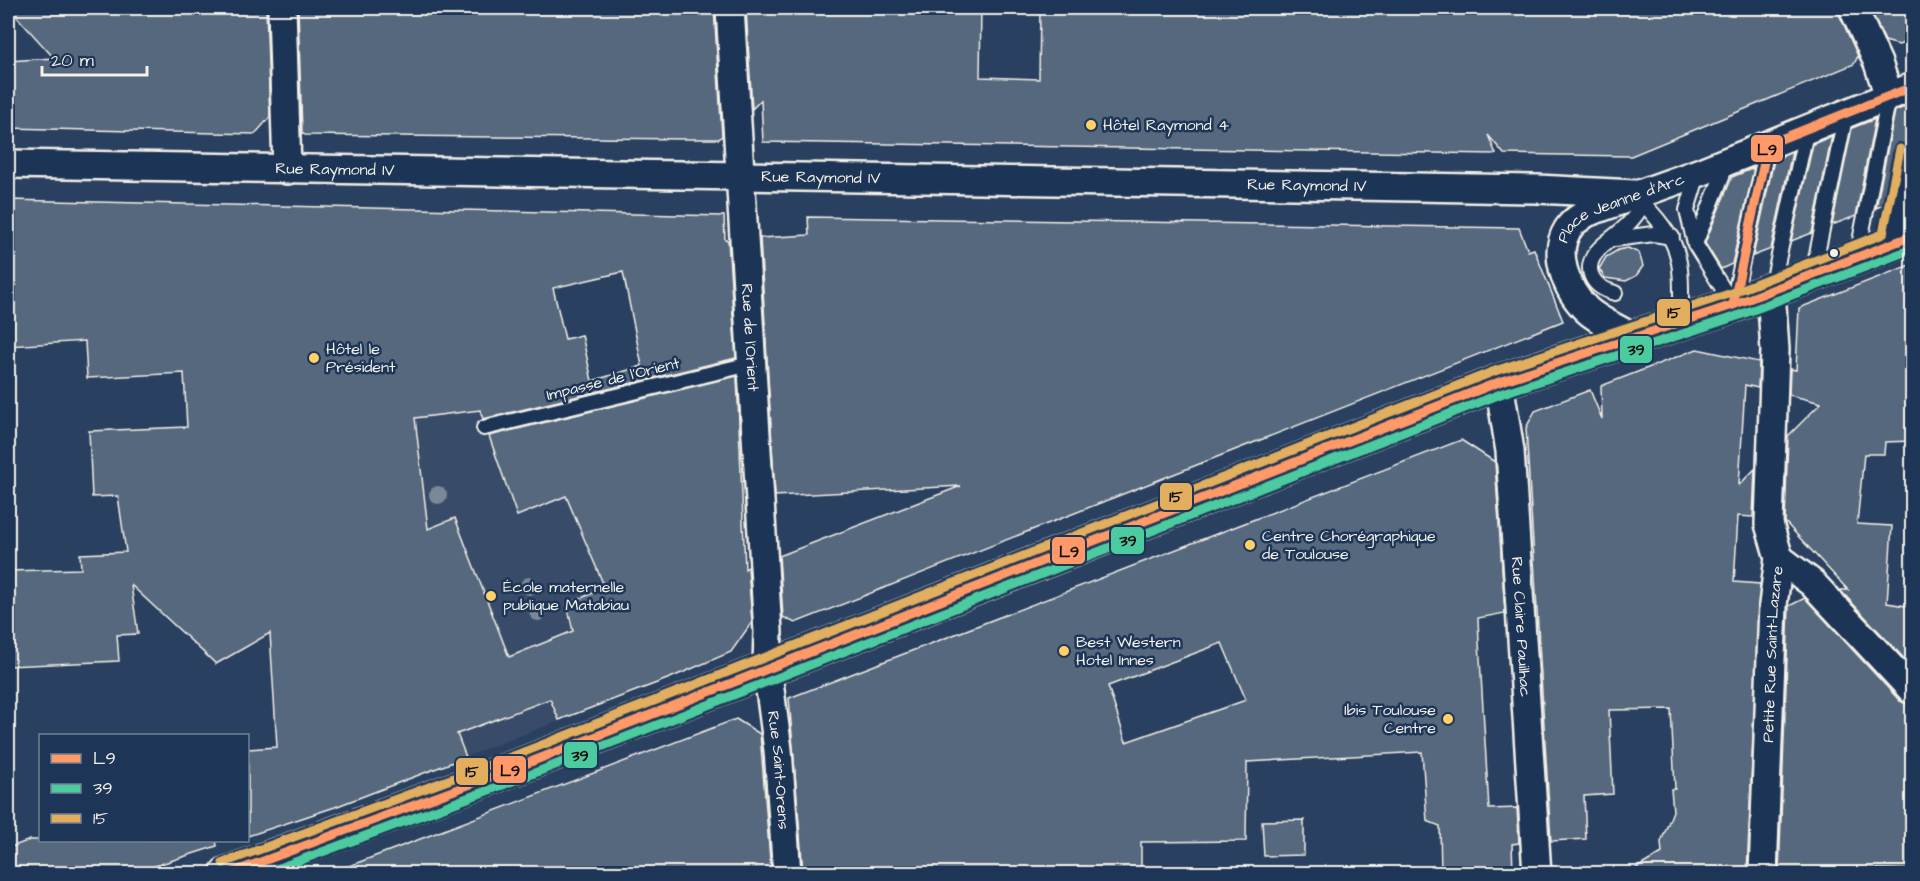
<svg xmlns="http://www.w3.org/2000/svg" width="1920" height="881" font-family="'Architects Daughter',sans-serif">
<style>
.built{fill:#374c69}
.building{fill:#56677d;stroke:#f4f1e8;stroke-width:1.5;fill-rule:evenodd}
.lines{fill:none;stroke-linecap:round;stroke-linejoin:round}
.service-casing{stroke:#f4f1e8;stroke-width:18}
.minor-casing{stroke:#f4f1e8;stroke-width:32}
.primary-casing{stroke:#f4f1e8;stroke-width:38}
.service{stroke:#1d3557;stroke-width:14}
.minor{stroke:#1d3557;stroke-width:27}
.primary{stroke:#1d3557;stroke-width:33}
.bus-1-casing{stroke:#1d3557;stroke-width:14}
.bus-2-casing{stroke:#1d3557;stroke-width:14}
.bus-3-casing{stroke:#1d3557;stroke-width:14}
.bus-1{stroke:#ff9967;stroke-width:9}
.bus-2{stroke:#4dcba0;stroke-width:9}
.bus-3{stroke:#e2ae5e;stroke-width:9}
.tree{fill:#7c8897}
.poi-dot{fill:#ffd166;stroke:#1d3557;stroke-width:2}
.bus-dot{fill:#f4f1e8;stroke:#1d3557;stroke-width:2}
.labels{text-anchor:middle;dominant-baseline:central;stroke-width:5;stroke-linejoin:round;paint-order:stroke}
.poi-label{font-size:16px;fill:#f4f1e8;stroke:#1d3557;text-anchor:start}
.street-label{font-size:16px;fill:#f4f1e8;stroke:#1d3557}
.line-badge{stroke:#1d3557;stroke-width:2}
.pale-badge-label{font-size:16px;text-anchor:middle;font-weight:bold;fill:#111}
</style>
<rect width="100%" height="100%" fill="#2a4060"/>
<filter id="ink" filterUnits="userSpaceOnUse"><feTurbulence type="fractalNoise" baseFrequency=".0167" numOctaves="2"/><feDisplacementMap in="SourceGraphic" scale="12" xChannelSelector="R" yChannelSelector="G"/><feConvolveMatrix kernelMatrix="1 2 1 2 8 2 1 2 1" color-interpolation-filters="sRGB"/></filter>
<g filter="url(#ink)">
<path class="built" d="M480,410L487,438L490,439L572,418L639,575L567,604L573,631L601,705L425,772L380,422Z"/>
<g class="building">
<path d="M9,8H266L270,117L255,134L8,128V61L54,58Z"/>
<path d="M298,8H714L722,136L719,139H686L305,135L302,133Z"/>
<path d="M746,8H981L980,77L1039,79L1040,8H1837L1858,56L1854,64L1631,156L1504,154L1488,135L1496,154L763,142L761,100L752,109Z"/>
<path d="M1870,8H1912V39L1899,45L1885,41Z"/>
<path d="M1912,104V142L1906,145L1903,149L1893,201L1876,208L1895,111Z"/>
<path d="M1875,119L1856,216L1832,225L1852,128Z"/>
<path d="M1832,136L1812,233L1791,241L1813,144Z"/>
<path d="M1792,152L1771,249L1753,256L1774,160Z"/>
<path d="M1754,168L1732,264L1721,269L1705,243L1732,177Z"/>
<path d="M8,200L724,216L725,240H728L736,358L483,419L480,410L415,418L428,529L455,518L509,657L573,631L567,604L605,588L566,496L517,516L489,436L737,376L745,569L748,567L752,622L731,652L670,678L559,720L550,699L457,734L466,757L335,807L248,836V749L277,747L270,633L216,664L131,585L138,634L117,635L119,661L8,666V571L81,569L80,554L126,552L118,496L92,497L89,431L187,427L184,373L87,378L85,341L8,346ZM623,272L642,366L592,381L582,335L565,339L553,288Z"/>
<path d="M808,217L1519,228L1528,251L1534,249L1563,321L795,623L783,617L779,556L961,486L775,496L760,238L809,235Z"/>
<path d="M1628,248L1639,253L1643,266L1636,276L1626,281L1605,278L1599,269L1606,257L1618,250Z"/>
<path d="M1912,264V441L1885,442L1884,454H1864L1857,524L1892,526L1887,603L1912,607V667L1840,590H1848L1785,522L1788,436L1821,403L1789,395L1790,369L1796,370L1799,308Z"/>
<path d="M1697,349L1759,362L1758,388L1745,385L1739,485L1755,469L1753,517L1738,516L1734,582L1760,584L1747,873H1628L1662,853L1661,842L1673,811L1671,789H1675L1671,709L1609,710L1613,794L1584,796L1586,839L1551,841L1526,428L1535,411L1590,390L1602,419L1601,386Z"/>
<path d="M1461,440L1495,462L1505,613L1478,618L1479,642L1489,809L1517,808L1519,843L1512,844L1513,873H1441L1440,826L1427,821L1422,752L1247,762L1246,841L1141,842V873H803L789,698ZM1222,643L1246,700L1126,742L1108,686Z"/>
<path d="M1805,598L1900,701L1912,705V870L1830,867V873H1779L1789,606Z"/>
<path d="M736,719L760,734L771,873H337L336,871Z"/>
<path d="M1304,820V855L1264,856L1262,821Z"/>
<path d="M30,840H216L217,846L133,873H8V848Z"/>
</g>
<g class="lines">
<defs>
<g id="service">
<path d="M1698,174L1687,210L1695,244L1733,305"/>
<path d="M1638,198C1685,246 1681,258 1681,323"/>
<path d="M1614,239L1654,234L1672,237"/>
<path d="M1895,240L1912,151"/>
<path d="M1695,244L1728,161"/>
<path d="M1857,256L1889,96"/>
<path d="M1813,273L1846,113"/>
<path d="M1772,287L1807,128"/>
<path d="M1615,293C1591,287 1581,267 1600,248C1609,239 1620,233 1629,223C1638,214 1644,203 1651,192"/>
<path d="M1733,303L1768,144"/>
<path d="M484,428L750,364"/>
</g>
<g id="minor">
<path d="M282,8L287,170"/>
<path id="s1" d="M730,8L768,632L767,667L778,750L787,874"/>
<path d="M1853,8L1878,63L1889,96"/>
<path id="s2" d="M8,164L1537,189L1634,194"/>
<path id="s3" d="M1631,337C1617,328 1599,321 1587,310C1566,290 1550,250 1571,225C1575,220 1581,217 1586,213L1698,173L1912,87"/>
<path id="s4" d="M1499,382L1510,451L1537,874"/>
<path d="M1779,558L1812,583L1912,690"/>
<path id="s5" d="M1763,874L1773,605L1779,558L1769,524L1775,350L1771,291"/>
</g>
<path id="primary" d="M227,874L528,763L1499,382L1733,305L1912,236"/>
</defs>
<use href="#service" class="service-casing"/>
<use href="#minor" class="minor-casing"/>
<use href="#primary" class="primary-casing"/>
<use href="#service" class="service"/>
<use href="#minor" class="minor"/>
<use href="#primary" class="primary"/>
<defs>
<g id="bus-1">
<path d="M1733,305L1768,144L1912,87"/>
<path d="M228,874L528,763L1499,382L1733,305L1912,236"/>
</g>
<path id="bus-2" d="M263,874L532,774L1503,393L1737,316L1912,249"/>
<path id="bus-3" d="M223,863L524,752L1495,371L1729,294L1883,234L1900,149"/>
</defs>
<use href="#bus-1" class="bus-1-casing"/>
<use href="#bus-2" class="bus-2-casing"/>
<use href="#bus-3" class="bus-3-casing"/>
<use href="#bus-1" class="bus-1"/>
<use href="#bus-2" class="bus-2"/>
<use href="#bus-3" class="bus-3"/>
</g>
<g class="tree">
<circle cx="438" cy="495" r="9"/>
<circle cx="529" cy="586" r="9"/>
<circle cx="538" cy="612" r="9"/>
</g>
</g>
<g class="poi-dot">
<circle cx="1091" cy="125" r="6"/>
<circle cx="314" cy="358" r="6"/>
<circle cx="1250" cy="545" r="6"/>
<circle cx="491" cy="596" r="6"/>
<circle cx="1064" cy="651" r="6"/>
<circle cx="1448" cy="719" r="6"/>
</g>
<circle class="bus-dot" cx="1834" cy="253" r="5"/>
<g class="labels">
<g class="poi-label">
<text x="1103" y="125">Hôtel Raymond 4</text>
<text x="326" y="349">Hôtel le<tspan x="326" dy="18">Président</tspan></text>
<text x="1262" y="536">Centre Chorégraphique<tspan x="1262" dy="18">de Toulouse</tspan></text>
<text x="503" y="587">École maternelle<tspan x="503" dy="18">publique Matabiau</tspan></text>
<text x="1076" y="642">Best Western<tspan x="1076" dy="18">Hotel Innes</tspan></text>
<text x="1436" y="710" text-anchor="end">Ibis Toulouse<tspan x="1436" dy="18">Centre</tspan></text>
</g>
<g class="street-label">
<text stroke="none"><textPath href="#s2" startOffset="327">Rue Raymond IV</textPath></text>
<text stroke="none"><textPath href="#s2" startOffset="813">Rue Raymond IV</textPath></text>
<text stroke="none"><textPath href="#s2" startOffset="1299">Rue Raymond IV</textPath></text>
<text stroke="none"><textPath href="#s3" startOffset="198">Place Jeanne d'Arc</textPath></text>
<text stroke="none"><textPath href="#s1" startOffset="330">Rue de l'Orient</textPath></text>
<text transform="translate(613 379) rotate(-14)">Impasse de l'Orient</text>
<text stroke="none"><textPath href="#s4" startOffset="246">Rue Claire Pauilhac</textPath></text>
<text stroke="none"><textPath href="#s5" startOffset="220">Petite Rue Saint-Lazare</textPath></text>
<text stroke="none"><textPath href="#s1" startOffset="764">Rue Saint-Orens</textPath></text>
</g>
</g>
<g class="line-badge">
<rect x="1750" y="134" width="34" height="29" rx="6" fill="#ff9967"/>
<rect x="1656" y="298" width="35" height="29" rx="6" fill="#e2ae5e"/>
<rect x="1619" y="335" width="34" height="29" rx="6" fill="#4dcba0"/>
<rect x="1159" y="482" width="34" height="29" rx="6" fill="#e2ae5e"/>
<rect x="1110" y="526" width="35" height="29" rx="6" fill="#4dcba0"/>
<rect x="1051" y="536" width="35" height="29" rx="6" fill="#ff9967"/>
<rect x="563" y="741" width="35" height="28" rx="6" fill="#4dcba0"/>
<rect x="492" y="755" width="35" height="29" rx="6" fill="#ff9967"/>
<rect x="455" y="757" width="34" height="29" rx="6" fill="#e2ae5e"/>
</g>
<g class="pale-badge-label">
<text x="1767" y="155">L9</text>
<text x="1674" y="318">15</text>
<text x="1636" y="355">39</text>
<text x="1176" y="502">15</text>
<text x="1128" y="546">39</text>
<text x="1069" y="557">L9</text>
<text x="580" y="761">39</text>
<text x="510" y="776">L9</text>
<text x="472" y="777">15</text>
</g>
<rect width="1920" height="881" fill="none" stroke="#1d3557" stroke-width="30"/>
<rect x="15" y="15" width="1890" height="851" fill="none" stroke="#f4f1e8" stroke-width="2" filter="url(#ink)"/>
<rect x="39" y="734" width="210" height="108" fill="#1d3557" stroke="#738091" stroke-width="1.5"/>
<rect x="51" y="754" width="30" height="9" fill="#ff9967" stroke="#738091" stroke-width="1.5"/>
<text x="93" y="764" font-size="18" fill="#f4f1e8">L9</text>
<rect x="51" y="784" width="30" height="9" fill="#4dcba0" stroke="#738091" stroke-width="1.5"/>
<text x="93" y="794" font-size="18" fill="#f4f1e8">39</text>
<rect x="51" y="814" width="30" height="9" fill="#e2ae5e" stroke="#738091" stroke-width="1.5"/>
<text x="93" y="824" font-size="18" fill="#f4f1e8">15</text>
<path d="M42 66v9h105v-9" fill="none" stroke="#f4f1e8" stroke-width="3"/>
<text x="51" y="66" font-size="18" fill="#f4f1e8" stroke="#1d3557" stroke-width="4.5" paint-order="stroke">20 m</text>
</svg>
